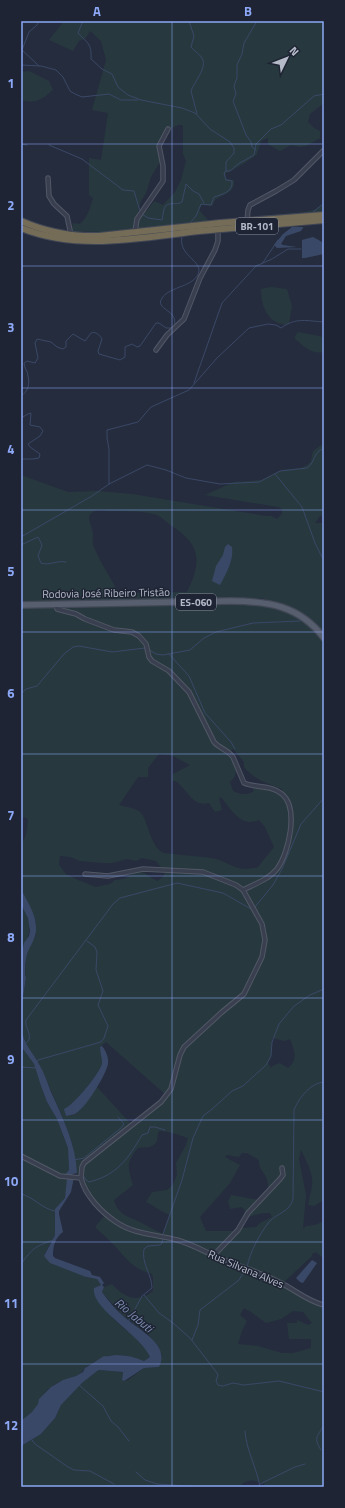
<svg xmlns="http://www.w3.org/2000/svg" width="345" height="1508" font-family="'Titillium Web',sans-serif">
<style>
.green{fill:#27393f;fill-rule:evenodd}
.water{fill:#3a4867}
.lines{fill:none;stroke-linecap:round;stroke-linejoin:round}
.stream{stroke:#3a4867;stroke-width:1}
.street-casing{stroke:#515766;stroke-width:5.5}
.primary-casing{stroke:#424857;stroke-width:8}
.highway-casing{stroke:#414756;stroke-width:8}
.street{stroke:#393f4e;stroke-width:3.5}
.primary{stroke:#575e6e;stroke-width:5.5}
.highway{stroke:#746c56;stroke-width:6}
.grid{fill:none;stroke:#8ca8f7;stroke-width:1;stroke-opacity:0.55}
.labels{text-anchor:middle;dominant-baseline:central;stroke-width:3;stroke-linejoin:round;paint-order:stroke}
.shield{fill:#1e2433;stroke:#888d9c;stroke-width:1}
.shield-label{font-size:10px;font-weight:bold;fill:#b5bac9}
.street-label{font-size:11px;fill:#b5bac9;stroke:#1e2433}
.water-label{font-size:12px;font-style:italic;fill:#7c8db1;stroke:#1e2433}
.neatline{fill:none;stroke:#8ca8f7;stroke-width:1.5}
.grid-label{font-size:13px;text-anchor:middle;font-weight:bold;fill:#8ca8f7}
</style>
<rect width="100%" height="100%" fill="#252c3e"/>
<g class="green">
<path d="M64,21H324V103L310,114L308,122L314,128L320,131V138L306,146L300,147L291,145L280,151L268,144V138L261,141L257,154C252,159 232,171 226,173L225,178L227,179L234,180C236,198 214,192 213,206L202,205L199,210L209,221L305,212L317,209L324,204V213L127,231L102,232L71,231L73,223L80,224C88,217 90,208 93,198L89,195V158L101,160L108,113L92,110L106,60L101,41L90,31L86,38L79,41L73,51L49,40ZM178,125H183V154L186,161L181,180L175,192L163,205L154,201L147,211L138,212L141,201L146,193L151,177L160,162L158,150L172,128Z"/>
<path d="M29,71L49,81L53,90C41,100 36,104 21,100V72Z"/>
<path d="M271,287L287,289L292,306L289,323L287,325C267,323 261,306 261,289Z"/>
<path d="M298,332L324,337V352C312,355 304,346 295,339V336Z"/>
<path d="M324,443V516H320L315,523H324V633C304,612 288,605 260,598L21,602V475L68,492L98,491L132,494L266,516H271L277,519L282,514V509L278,507L205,495L234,482L262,480L282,470L301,468L307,465L311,461L313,451ZM98,510C117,513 138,509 157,515C162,517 167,523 172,526C201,545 202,562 187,592L119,593C110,577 100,562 93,545C92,540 94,535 92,530C90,520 84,514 98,510Z"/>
<path d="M260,604C286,610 308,620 324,642V1200L314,1206L308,1205C309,1198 311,1193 312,1186C314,1174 306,1160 301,1150L299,1159L306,1195L303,1229L306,1226L315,1225L324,1221V1259L316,1252L312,1254V1256L284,1282V1284L311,1301L324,1305V1487H266L264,1484C254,1479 246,1479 239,1487H21V1446L41,1434L55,1418L61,1405L82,1383L98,1370L123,1372L122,1379L124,1381L128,1380L144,1368L158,1367L162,1355L149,1335L123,1316L102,1292L104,1287L112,1284C123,1297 138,1304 153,1291V1277L151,1273C132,1270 124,1255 111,1242C106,1237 100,1232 95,1227L106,1214L92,1200L77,1173L72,1143L63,1118L39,1063L32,1054L22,1035L21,1012L26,977L25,976L26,960L27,951L36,935V922L32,912L21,889V843C27,838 27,828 28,820L25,817L21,818V608ZM233,749L244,762V767C255,780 266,783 282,789V795L266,786H251L254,791C246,796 241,794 233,791L230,782C240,773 236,763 229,753ZM159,754L171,755L190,765L173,774L172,780C175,781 178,782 180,785C189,793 194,807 209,803L215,812L222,810L219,798L221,797C231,809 241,828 259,820L265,827L274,847L258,867C237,874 229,861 212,858L163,853C149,845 149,821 140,812C135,808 126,807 119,805L138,777H148V768ZM60,856L70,857L80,861L102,863H112L127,859L136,861L142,858L156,861L165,872L163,877L157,881C149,877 146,872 137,871L124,879L115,880L110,884L96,887L78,880L66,874L59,865ZM272,1038L285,1041L290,1039C295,1051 298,1060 288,1068L280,1063L274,1065L271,1068L268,1063L271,1057ZM106,1042L166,1095L165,1098L131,1124L97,1087L81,1109L76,1114L66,1116L65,1109C73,1106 101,1072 102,1063C102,1058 101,1052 100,1047ZM159,1131C169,1131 179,1135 188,1138L186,1145L176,1163L177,1175L172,1186L167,1190L152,1192L146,1202C155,1206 161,1212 170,1215L163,1234C155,1230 147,1226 140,1222C129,1217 117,1214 114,1200L133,1185C128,1168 125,1163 138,1148C144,1147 153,1149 157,1141C158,1139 157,1134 159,1131ZM242,1153H247L259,1160C259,1168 261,1169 265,1175C268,1180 268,1185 269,1191L259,1200L231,1195L228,1202L230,1209L241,1207L245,1210L242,1220C252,1215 260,1213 270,1213L272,1217L260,1223L256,1227L243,1228L236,1231H206L200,1217L230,1183L240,1165L225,1157L227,1155L239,1157ZM244,1308L251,1312L266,1323L281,1319L293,1311L303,1312L312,1323L308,1325L297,1320V1323H287L289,1339H311V1348L293,1353H282L258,1346L238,1344L242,1331L247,1321L240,1315Z"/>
<path d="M21,904C37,930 27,933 21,958Z"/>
<path d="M21,1042L27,1055L34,1064L41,1086L47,1102L57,1119L68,1148L69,1170L65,1198L55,1209V1235L50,1243L44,1256L86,1277L97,1279L101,1285L94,1288C100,1297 106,1309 113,1318C124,1331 144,1340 150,1357L144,1361C135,1358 126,1355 116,1355C111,1355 109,1357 104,1356C98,1361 90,1363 85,1368C82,1371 81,1374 76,1376C68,1380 58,1381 51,1387C45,1392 41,1397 38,1404C35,1411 27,1417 21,1421Z"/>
</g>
<g class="water">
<path d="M292,227H303V228L301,231L286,236L281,244L283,245L297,247L277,248L274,245L283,234Z"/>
<path d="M313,237L324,243V254L305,258H302V240Z"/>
<path d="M228,544L232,547C234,560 226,574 220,585L212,581L216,566L223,555L225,547Z"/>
<path d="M21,889C27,901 36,914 36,927C37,938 30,945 27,954C25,961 25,968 25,976L26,977L21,1012V958L24,943L29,936L30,931L28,918L21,904Z"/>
<path d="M21,1028C24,1044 31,1050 39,1064C44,1072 47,1082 51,1092C63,1118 76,1145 77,1173L73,1174L70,1176L74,1177L71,1192L59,1211V1214L63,1232C55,1238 53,1246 53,1256L55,1258L90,1271L92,1275L100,1277L104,1283L102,1285L104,1287L102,1292C108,1300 115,1309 123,1316C137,1329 171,1344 159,1367L144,1368L124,1381L122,1380L123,1372L99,1370L97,1371L82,1383L61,1405L55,1418L41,1434L21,1446V1421L32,1412L38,1404L39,1399L51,1387L63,1380L76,1376L83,1372L85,1368L104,1356C109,1357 111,1355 116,1355C126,1355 135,1357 144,1361L150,1357C142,1336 90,1308 94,1288L101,1285L97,1279L86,1277L50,1263L44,1256L55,1235V1209L65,1198L67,1178L64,1176L69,1170L68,1148L57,1119L47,1102L41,1086L34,1064L23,1049L21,1042Z"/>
<path d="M102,1046C106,1051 109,1058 108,1064C106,1075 85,1109 75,1114C73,1115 69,1115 66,1116L64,1109C73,1106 101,1072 102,1063C102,1058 100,1052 100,1047Z"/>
<path d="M312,1260L317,1263L303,1283L300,1282L296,1278Z"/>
</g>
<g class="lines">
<g class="stream">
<path d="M83,21L78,33C87,43 92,43 91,59L102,69L112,74L118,87L128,95L141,100L182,108L195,113L210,129L230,142L234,148V153L226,162V171L224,173L226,180L232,181C233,192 223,194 214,197L211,205L201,204L196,216L190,223"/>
<path d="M189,21L194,36L191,47C194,51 200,54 202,58C208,67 194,82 191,91L197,114"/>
<path d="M21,65L41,66L56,70L63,77L70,91L75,94L82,97L109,94L121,100H138"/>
<path d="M39,66L22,50L29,32L37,25L39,21"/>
<path d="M21,144L27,145"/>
<path d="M49,145L82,159L123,190L134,191L140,211"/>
<path d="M256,150L252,147L251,142L246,135L233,101L236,94L234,86L237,78V65L242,54L244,43L257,21"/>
<path d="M226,171H230L238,164L254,155L256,144L271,129L281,125L314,96L324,94"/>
<path d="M313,212L324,203"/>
<path d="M142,214L148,218L162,220C163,216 163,213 164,209C167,200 177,206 182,202L186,184L193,191L199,194L204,203"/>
<path d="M305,249L317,252"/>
<path d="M262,264L278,240"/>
<path d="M174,326C180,310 154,310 162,298C170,286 196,287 199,271C200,260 178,255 182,236"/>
<path d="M194,383L222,303L256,266L272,259L288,249H301"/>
<path d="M21,396C28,392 30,384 28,376C28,371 24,368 24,363L27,361L35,363L38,358L35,343L37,339L51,342L57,347L63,349L66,347V341L73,334L85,341L91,333C95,331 100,335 102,339L98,351L99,354L120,360L125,357V347L132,344L137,347L140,346L156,323H159L166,328H172"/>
<path d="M21,418L28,414L31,413L30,425L40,427L43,431L40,436L28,444L30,447L40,454L39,458L33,459H21"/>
<path d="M275,474L302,507L315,543L324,561"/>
<path d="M109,484V449L107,438V430L138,422L151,407L189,390L217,358L249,328L268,324L276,325L281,328C296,317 307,321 324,322"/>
<path d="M21,537L92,496L109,484L147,465L166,470L186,478L220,484L259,482L280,471L307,468C316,462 312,453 324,448"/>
<path d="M21,545L38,537L42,545L38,556L41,563C49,566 57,560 66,562"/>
<path d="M148,649L156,654L163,655L190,650L204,638L216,632L253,623L300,621"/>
<path d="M169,654L189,676L205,713L231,742L235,749"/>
<path d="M21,694L26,689L37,686L64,654L73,647L79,646L112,652L145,648"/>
<path d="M254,908L273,885L282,869L301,824L324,798"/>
<path d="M26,1043C35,1037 24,1028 26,1020L113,904L120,898L177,883L223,893L251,909"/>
<path d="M37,1062L38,1060L101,1042L104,1038L108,1026L98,1005L103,991L96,970L97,952L95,947L87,941"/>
<path d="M21,1067L36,1068"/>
<path d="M74,1160L84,1158L121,1128L124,1124L118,1117"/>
<path d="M83,1175L86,1180L89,1182C117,1175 128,1159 142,1135L148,1133L150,1127H155L165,1130"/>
<path d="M21,1194C34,1197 42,1209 55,1211"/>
<path d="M163,1234L182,1180L193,1138L203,1116L211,1110L232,1091L243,1086L266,1065L271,1056L272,1042L279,1024L294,1006L310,995L324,989"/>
<path d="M21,1264C33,1248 34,1247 53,1240"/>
<path d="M247,1267C250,1252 259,1235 269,1222C277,1213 290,1212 293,1199L294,1110C299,1098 310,1083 324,1082"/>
<path d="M144,1295L159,1313L173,1323L190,1338L217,1373L218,1375L216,1381L218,1385L223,1386L233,1383L244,1385L279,1381L324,1392"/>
<path d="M128,1322L142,1296L152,1288C152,1275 141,1263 144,1249L148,1246L160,1245L162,1243L163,1238"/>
<path d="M192,1340L198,1325L200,1310L239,1280L245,1270"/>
<path d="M79,1385L103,1406L111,1421L118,1427L129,1441"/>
<path d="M245,1431C246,1450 257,1468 260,1487"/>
<path d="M32,1440L35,1444L68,1467L74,1470L90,1471L114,1484"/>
<path d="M321,1450C312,1437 319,1436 324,1424"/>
<path d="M136,1472L145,1480L157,1484L201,1487"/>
<path d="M260,1484L295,1467L305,1464"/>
</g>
<defs>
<g id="street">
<path d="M48,178L49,196L54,204L67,216L71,235"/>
<path d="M247,221L248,210L250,205L276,191L294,180L324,150"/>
<path d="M135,232L137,219L163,181V166L159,146L168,129"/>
<path d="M156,350L167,335L184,319L200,278L215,250L218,241V229"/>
<path d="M56,604L57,609L76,614L85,619L114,630L132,632L139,636L146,644L149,657L152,661L169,671L189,692L214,742C219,748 228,750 233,757L244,783C256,788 272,785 282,794C299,808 289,853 277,869C269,879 255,884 243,890"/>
<path d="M21,1156L60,1176L81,1178C85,1195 101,1212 116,1222C135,1235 156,1234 177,1240C192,1244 207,1253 222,1259C241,1267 262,1273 281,1283C295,1290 309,1302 324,1305"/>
<path d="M81,1178L82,1167L84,1163L161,1102L171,1089L180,1055L184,1047L222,1012L244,994L262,957L265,940L262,924L243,890L236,885L203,872L143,869L108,876L85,874"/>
<path d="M213,1256L238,1230L248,1213L280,1179L283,1175L282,1168"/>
</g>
<path id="primary" d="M21,605L230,601C267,601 299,605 324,638"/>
<g id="highway">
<path d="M21,221C46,232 72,237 99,236L220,223L324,215"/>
<path d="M21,228C79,251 139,238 199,231C241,227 282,224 324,220"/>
</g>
</defs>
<use href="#street" class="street-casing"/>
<use href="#primary" class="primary-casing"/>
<use href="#highway" class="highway-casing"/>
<use href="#street" class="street"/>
<use href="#primary" class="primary"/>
<use href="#highway" class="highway"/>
</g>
<path class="grid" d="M172,21V1487M21,144H324M21,266H324M21,388H324M21,510H324M21,632H324M21,754H324M21,876H324M21,998H324M21,1120H324M21,1242H324M21,1364H324"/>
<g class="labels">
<g class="shield">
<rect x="236" y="218" width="42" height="16" rx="3"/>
<rect x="176" y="594" width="40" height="16" rx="3"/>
</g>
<g class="shield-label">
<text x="257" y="226">BR-101</text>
<text x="196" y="602">ES-060</text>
</g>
<g class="street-label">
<text transform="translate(106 593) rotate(-1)">Rodovia José Ribeiro Tristão</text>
<text transform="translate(246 1269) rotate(23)">Rua Silvana Alves</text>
</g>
<g class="water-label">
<text transform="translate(134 1315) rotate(40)">Rio Jabuti</text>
</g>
</g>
<rect width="345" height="1508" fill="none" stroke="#1e2433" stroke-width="44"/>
<g transform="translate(287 58) rotate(47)" stroke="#1e2433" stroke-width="3" paint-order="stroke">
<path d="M0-3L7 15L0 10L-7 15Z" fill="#b5bac9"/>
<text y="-6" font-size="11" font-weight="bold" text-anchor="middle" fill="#b5bac9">N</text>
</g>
<rect x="22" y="22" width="301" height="1464" class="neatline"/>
<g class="grid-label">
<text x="97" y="16">A</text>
<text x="248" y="16">B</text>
<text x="11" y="88">1</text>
<text x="11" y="210">2</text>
<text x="11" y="332">3</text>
<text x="11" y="454">4</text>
<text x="11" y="576">5</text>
<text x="11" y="698">6</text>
<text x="11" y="820">7</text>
<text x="11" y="942">8</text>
<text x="11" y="1064">9</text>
<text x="11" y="1186">10</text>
<text x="11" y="1308">11</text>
<text x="11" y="1430">12</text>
</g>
</svg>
